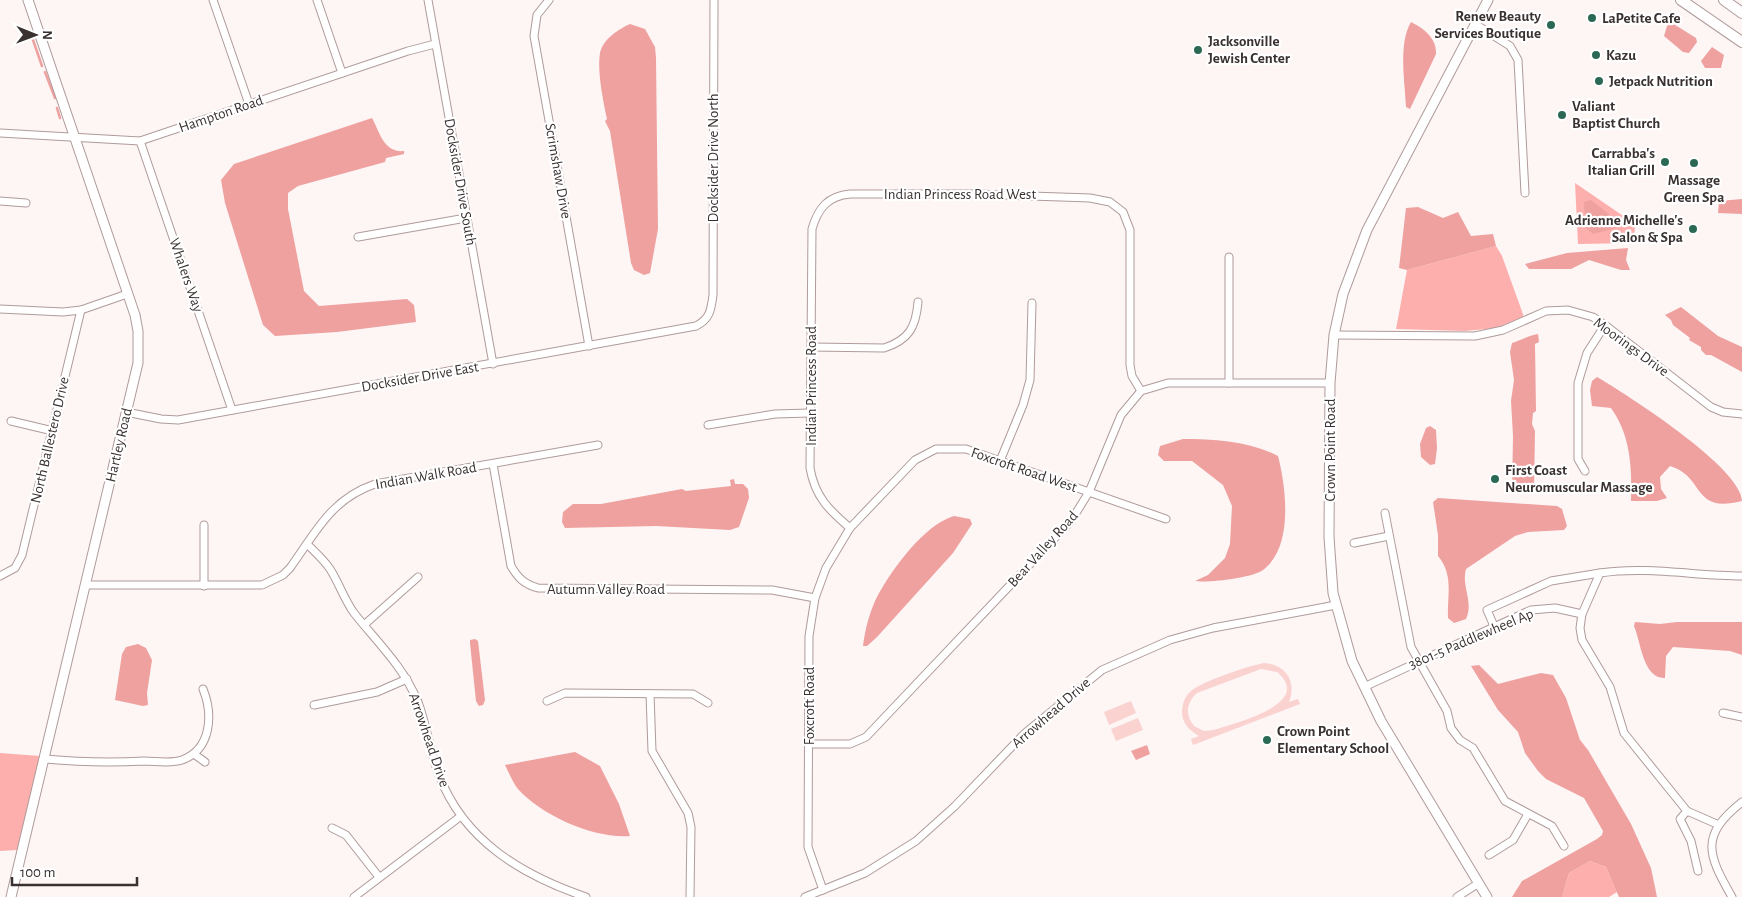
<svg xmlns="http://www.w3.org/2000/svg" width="1742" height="897" font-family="'Alegreya Sans',sans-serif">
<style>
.green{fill:#fad2d0;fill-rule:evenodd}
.forest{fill:#fdafad}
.water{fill:#eea19f}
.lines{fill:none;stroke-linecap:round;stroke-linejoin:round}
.stream{stroke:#eea19f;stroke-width:2.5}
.street-casing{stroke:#af9b9a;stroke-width:9}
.secondary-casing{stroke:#af9b9a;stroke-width:11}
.primary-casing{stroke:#af9b9a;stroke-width:12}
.street{stroke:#fff;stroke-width:7}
.secondary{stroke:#fff;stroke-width:9}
.primary{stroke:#fff;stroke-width:10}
.poi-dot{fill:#2c6955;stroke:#fff;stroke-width:2}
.labels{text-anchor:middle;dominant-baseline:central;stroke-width:4.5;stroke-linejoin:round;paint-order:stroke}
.poi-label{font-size:15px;font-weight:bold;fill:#3a3131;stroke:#fff;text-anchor:start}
.street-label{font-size:15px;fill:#3a3131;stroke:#fff}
</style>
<rect width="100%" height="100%" fill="#fef5f5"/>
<g class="green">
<path d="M1264,663C1286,664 1297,682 1289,702L1298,699L1300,704L1193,745L1191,739L1199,736C1189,730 1182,723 1182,712C1182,704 1185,696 1191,691C1203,681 1248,666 1264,663ZM1261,669L1277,672C1315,704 1234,723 1214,730L1204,731L1194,726C1185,715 1186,703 1197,693Z"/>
<path d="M1131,701L1136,713L1109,725L1104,712Z"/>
<path d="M1138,718L1143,730L1116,741L1111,729Z"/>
</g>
<g class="forest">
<path d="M1575,183L1635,224L1634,243L1578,244Z"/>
<path d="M1496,246L1502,256L1524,317L1496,328L1465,331L1396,329L1407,270Z"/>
<path d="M0,753L40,756L17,850L0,851Z"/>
<path d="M1590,861L1606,867L1617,892L1609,897H1562L1569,873Z"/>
</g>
<g class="water">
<path d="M1411,22C1423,28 1437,38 1436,54L1410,109L1406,107C1405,81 1398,44 1411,22Z"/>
<path d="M1672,23L1696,38L1697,42L1689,53L1683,52L1664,36L1667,26Z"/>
<path d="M630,24L645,29L655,47L656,58L658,229L650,273L644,275L634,270L631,263L610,131L605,121L607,119C603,100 597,71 600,53C603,39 619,29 630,24Z"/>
<path d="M1712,47L1724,55L1721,68H1705L1701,61Z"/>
<path d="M372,118C380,133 384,153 404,151V154L386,158L385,162L298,186L288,193V209L304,291L319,306L407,299L414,305L416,322L337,332L275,336L263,325L225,203L221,180L234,164Z"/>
<path d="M1742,199V214L1718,213L1719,201Z"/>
<path d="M1591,200L1619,222V227L1593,234L1585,227L1584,202Z"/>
<path d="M1418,207L1443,218L1458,212L1471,236L1493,234L1496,246L1407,270L1399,268L1406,208Z"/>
<path d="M1628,248L1626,260L1630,270H1621L1589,260L1571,269H1529L1525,264L1567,253Z"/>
<path d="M1681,307L1718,336L1742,347V372L1711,355H1706L1701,350V347L1689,340L1690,338L1673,325L1671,320L1665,315Z"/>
<path d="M1538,334L1539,342L1535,344L1536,411L1533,413L1532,424L1535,431L1534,490L1519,494L1512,492L1513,436L1511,401L1514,380L1510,352L1512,343C1522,340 1529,335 1538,334Z"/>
<path d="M1597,377C1626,394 1742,468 1742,501C1691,514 1706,477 1670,466L1660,477L1661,489L1667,498L1657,501H1631C1632,468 1631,436 1611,408L1592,406L1590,390L1592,381Z"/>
<path d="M1430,426L1436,430L1437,448L1435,464L1430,465L1421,457L1420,444L1426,428Z"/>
<path d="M1183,439C1215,439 1249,441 1278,456C1286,487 1294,547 1263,570C1252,578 1209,583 1195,581L1208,575L1225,558L1230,544L1232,506L1223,485L1192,461H1164L1158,455L1160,446Z"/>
<path d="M734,479L735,484H743L748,489L749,498L739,527L730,530L656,526L565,528L562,522L563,512L573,504H601L682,489L686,491L731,486L730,480Z"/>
<path d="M1438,498L1557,506L1562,509L1567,526L1564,530L1528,532L1515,536L1466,569C1461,586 1474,602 1466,619L1454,623L1448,618C1447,595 1454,575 1438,556V535L1433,502Z"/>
<path d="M954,516L970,519L972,524L953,553L877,637L867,646H863C865,629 870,610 878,595C892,569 925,524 954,516Z"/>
<path d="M1635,622L1660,624L1677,622H1742V655L1730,651L1673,647L1666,656L1665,678C1643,679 1641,642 1634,626Z"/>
<path d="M475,639L478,641L485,700L483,705L479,706L476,701L470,643V640Z"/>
<path d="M138,644L146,648L152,660L147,693L148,705L143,706L115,700L122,654L126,647Z"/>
<path d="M1479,665L1498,684L1541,673L1553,675L1566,698L1580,740L1588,750L1631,824L1651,868L1657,897H1619L1606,867L1590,861L1569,873L1562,897H1512L1522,881L1597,839L1602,835L1603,831L1584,798L1546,779L1538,771L1525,753L1518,732L1498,710L1471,666Z"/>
<path d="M1147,745L1150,754L1136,760L1131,751Z"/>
<path d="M575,752L600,766L619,804L630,836C595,839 542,816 518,789C513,783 509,773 505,765Z"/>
</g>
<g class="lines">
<g class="stream">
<path d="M33,40L42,66"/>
<path d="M45,72L55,98"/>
<path d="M57,108L60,118"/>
</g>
<defs>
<g id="street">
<path d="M213,0L249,104"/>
<path d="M317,0L342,73"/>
<path d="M428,0L493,364"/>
<path d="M549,0L537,15L534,36L589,346"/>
<path d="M1475,24L1510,46L1518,60L1525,193"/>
<path d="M0,133L140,141L408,51L435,44"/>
<path d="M140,141L232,410"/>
<path d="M0,201L26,203"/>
<path d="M358,237L466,218"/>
<path d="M1229,257V383"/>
<path d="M0,309L63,312L81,310L127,294"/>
<path d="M1334,335L1475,336L1503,330L1546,311L1568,310L1593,317L1605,325L1711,407L1723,412L1742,414"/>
<path d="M811,347L884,348C909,340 916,327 918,302"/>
<path d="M126,412L161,419L178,420L696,326C710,319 711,310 713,295L714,0"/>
<path d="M11,421L53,431"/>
<path d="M708,425L775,414L810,413"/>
<path d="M1000,461L1023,405L1030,380L1032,303"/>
<path d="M493,464L511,566C518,578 524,584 538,588L772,590L815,598"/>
<path d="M1585,471L1578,459V383L1587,353L1605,325"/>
<path d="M1385,513L1411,647L1447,711L1451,728L1460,740L1473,748L1505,801L1552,826L1564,846"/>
<path d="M850,528C829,510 815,497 810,468L812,229C818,208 828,196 850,194H976L1090,198L1110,202L1123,212L1130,230V365L1132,376L1141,391"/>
<path d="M1354,543L1389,536"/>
<path d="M307,544C315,552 324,560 330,569C339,583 344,599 354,613C377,642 403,666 418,702C427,726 430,752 439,775C464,841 522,875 586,897"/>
<path d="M0,576L15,568L22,555L81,310"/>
<path d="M85,585H262L283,575L290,568C316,532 331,499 375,484L598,445"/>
<path d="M204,586V525"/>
<path d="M364,625L418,577"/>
<path d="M1494,626L1487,610L1551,581L1600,573"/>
<path d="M1364,687L1531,610L1555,608L1582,614"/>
<path d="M650,694L652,751L688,813L691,827L690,897"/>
<path d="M547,701L565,693L693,694L708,703"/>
<path d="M314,705L377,692L407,679"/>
<path d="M1723,713L1742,717"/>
<path d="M809,744H850L866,737L1071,521L1089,492L1121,415L1141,391L1168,383H1330"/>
<path d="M194,754L205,762"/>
<path d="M45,759C78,762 110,763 144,761C156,761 170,764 182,760C212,749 213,714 203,689"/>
<path d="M1687,811L1680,819L1691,841L1698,871"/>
<path d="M1719,825L1687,811L1624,733L1610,687L1582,640L1580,628L1582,614L1600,573C1647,566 1695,576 1742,576"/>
<path d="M332,828L346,835L379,877"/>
<path d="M1489,855L1513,840L1528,814"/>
<path d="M823,890L808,847L809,636L815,598L826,568L850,528L915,460L936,449H966L1166,519"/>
<path d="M354,897L461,816"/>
<path d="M805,897L865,873L916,841L955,806L1024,734L1102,670L1170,640L1213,628L1336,605"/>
<path d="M1457,897L1479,883"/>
<path d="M1732,897C1708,855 1699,836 1742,802"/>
</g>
<g id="secondary">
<path d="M11,897L138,363V331L135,315L28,0"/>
<path d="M1487,897L1381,721L1352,661L1333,593L1329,537L1330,383L1334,335L1343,294L1367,230L1488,0"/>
</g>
<g id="primary">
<path d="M1681,0L1742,42"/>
<path d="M1724,0L1742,13"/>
</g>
</defs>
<use href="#street" class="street-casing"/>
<use href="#secondary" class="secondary-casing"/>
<use href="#primary" class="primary-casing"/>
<use href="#street" class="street"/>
<use href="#secondary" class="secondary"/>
<use href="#primary" class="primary"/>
</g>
<g class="poi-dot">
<circle cx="1592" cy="18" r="5"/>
<circle cx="1551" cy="25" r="5"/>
<circle cx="1198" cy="50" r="5"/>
<circle cx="1596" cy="55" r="5"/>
<circle cx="1599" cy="81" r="5"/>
<circle cx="1562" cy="115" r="5"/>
<circle cx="1665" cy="162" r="5"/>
<circle cx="1694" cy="163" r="5"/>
<circle cx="1693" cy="229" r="5"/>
<circle cx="1495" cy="479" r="5"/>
<circle cx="1267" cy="740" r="5"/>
</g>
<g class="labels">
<g class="poi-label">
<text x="1541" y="16" text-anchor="end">Renew Beauty<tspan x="1541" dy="17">Services Boutique</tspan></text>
<text x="1602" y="18">LaPetite Cafe</text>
<text x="1208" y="41">Jacksonville<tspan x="1208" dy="17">Jewish Center</tspan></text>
<text x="1606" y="55">Kazu</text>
<text x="1609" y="81">Jetpack Nutrition</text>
<text x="1572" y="106">Valiant<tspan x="1572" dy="17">Baptist Church</tspan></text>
<text x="1655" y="153" text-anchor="end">Carrabba's<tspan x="1655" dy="17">Italian Grill</tspan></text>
<text x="1694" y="180" text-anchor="middle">Massage<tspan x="1694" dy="17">Green Spa</tspan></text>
<text x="1683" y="220" text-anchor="end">Adrienne Michelle's<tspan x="1683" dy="17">Salon &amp; Spa</tspan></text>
<text x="1505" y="470">First Coast<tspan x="1505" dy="17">Neuromuscular Massage</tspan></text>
<text x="1277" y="731">Crown Point<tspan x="1277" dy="17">Elementary School</tspan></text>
</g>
<g class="street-label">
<text transform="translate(221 114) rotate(-19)">Hampton Road</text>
<text transform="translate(713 158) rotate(-90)">Docksider Drive North</text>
<text transform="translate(558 171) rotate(80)">Scrimshaw Drive</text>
<text transform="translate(460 182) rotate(80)">Docksider Drive South</text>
<text x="960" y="194">Indian Princess Road West</text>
<text transform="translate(186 275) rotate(71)">Whalers Way</text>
<text transform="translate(1631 347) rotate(36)">Moorings Drive</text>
<text transform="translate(420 377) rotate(-10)">Docksider Drive East</text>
<text transform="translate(811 386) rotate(-90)">Indian Princess Road</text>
<text transform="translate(50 440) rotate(-77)">North Ballestero Drive</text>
<text transform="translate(119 445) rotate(-77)">Hartley Road</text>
<text transform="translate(1330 450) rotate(-90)">Crown Point Road</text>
<text transform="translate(1024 470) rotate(19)">Foxcroft Road West</text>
<text transform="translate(426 476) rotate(-10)">Indian Walk Road</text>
<text transform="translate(1043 549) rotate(-48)">Bear Valley Road</text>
<text x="606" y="589">Autumn Valley Road</text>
<text transform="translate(1471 639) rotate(-23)">3801-5 Paddlewheel Ap</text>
<text transform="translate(809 706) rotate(-90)">Foxcroft Road</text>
<text transform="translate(1051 713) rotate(-41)">Arrowhead Drive</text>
<text transform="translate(429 740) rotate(71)">Arrowhead Drive</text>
</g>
</g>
<g transform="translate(35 35) rotate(91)" stroke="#ffffff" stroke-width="4" paint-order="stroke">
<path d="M0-4L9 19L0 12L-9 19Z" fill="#3a3131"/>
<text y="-8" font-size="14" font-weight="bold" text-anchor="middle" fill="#3a3131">N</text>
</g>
<path d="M12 877v8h125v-8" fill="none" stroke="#3a3131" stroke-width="2.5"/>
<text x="20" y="877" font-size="15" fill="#3a3131" stroke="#ffffff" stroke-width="4" paint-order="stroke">100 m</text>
</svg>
